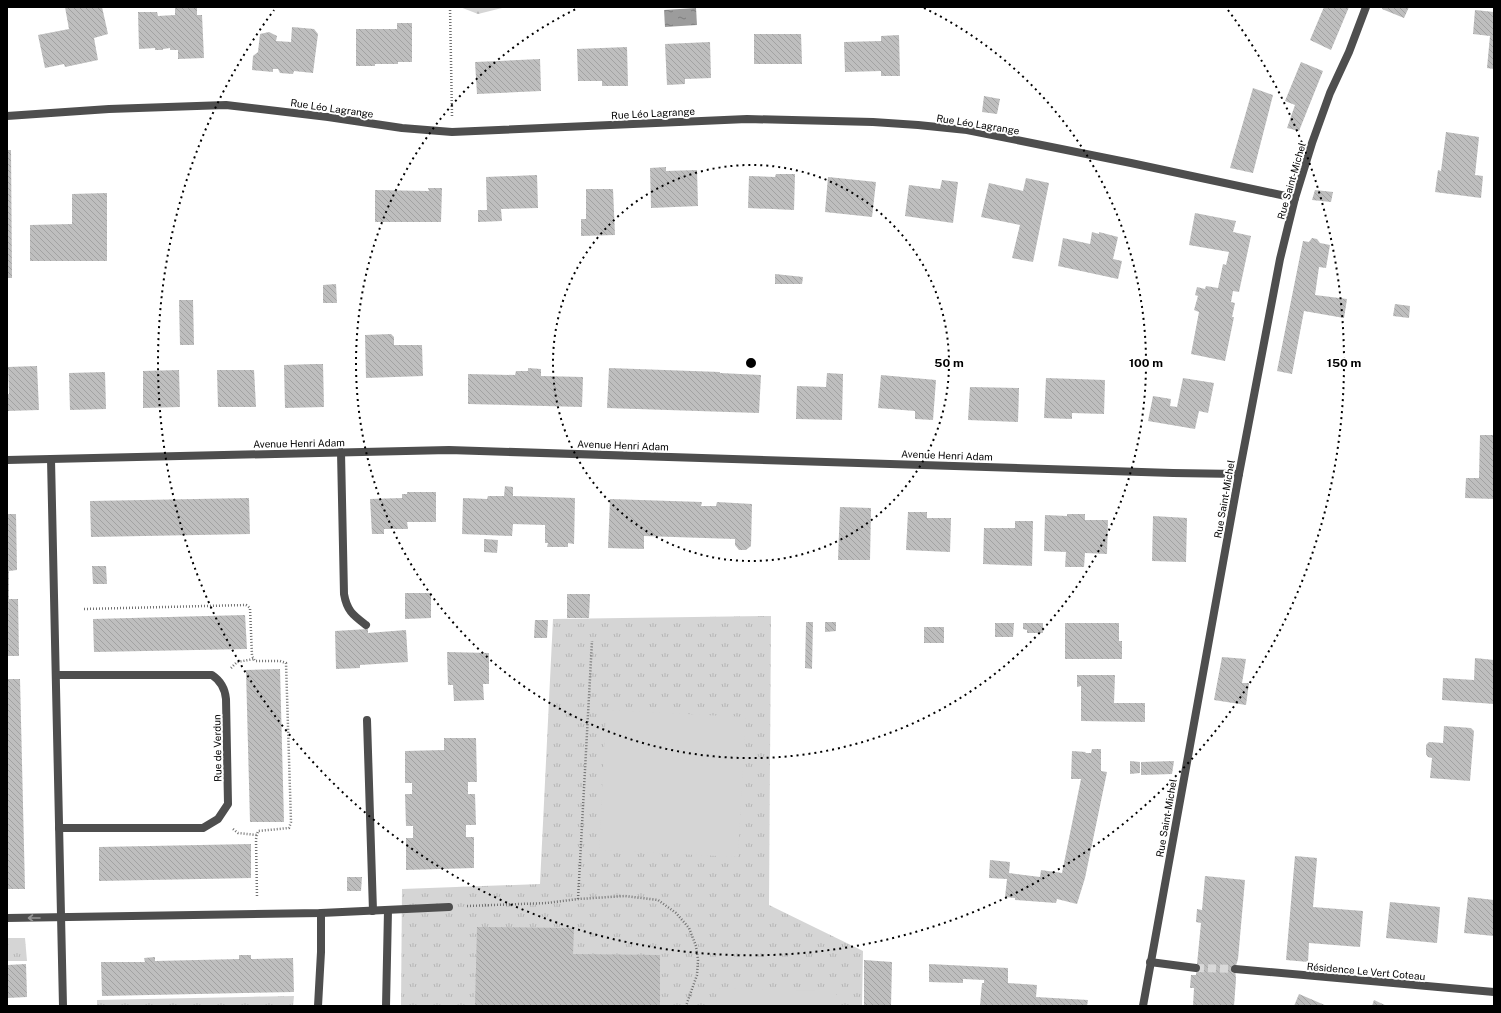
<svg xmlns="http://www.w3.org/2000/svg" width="1501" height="1013" font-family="'Public Sans',sans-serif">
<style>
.grass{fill:url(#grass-tufts)}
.forest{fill:url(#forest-firs)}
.pitch{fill:#d5d5d5}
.water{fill:url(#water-ripples)}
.building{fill:url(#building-back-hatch)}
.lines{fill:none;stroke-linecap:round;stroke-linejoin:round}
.minor-tunnel{stroke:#d9d9d9;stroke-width:8;stroke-dasharray:8 4;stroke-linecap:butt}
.path{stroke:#707070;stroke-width:2.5;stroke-dasharray:1 2;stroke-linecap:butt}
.service{stroke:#4e4e4e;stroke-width:8}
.minor{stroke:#4e4e4e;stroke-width:8}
.oneway{stroke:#959595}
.ring{fill:none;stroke:#000;stroke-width:2;stroke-dasharray:2 4}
.labels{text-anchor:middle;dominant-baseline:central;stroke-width:4;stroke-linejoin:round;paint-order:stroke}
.street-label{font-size:10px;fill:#000;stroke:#fff}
.centre{fill:#000;stroke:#fff;stroke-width:2}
.ring-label{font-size:12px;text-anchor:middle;font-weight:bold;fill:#000;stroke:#fff;stroke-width:4;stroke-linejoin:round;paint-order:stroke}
</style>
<defs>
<pattern id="grass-tufts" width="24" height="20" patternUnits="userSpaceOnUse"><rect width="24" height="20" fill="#d5d5d5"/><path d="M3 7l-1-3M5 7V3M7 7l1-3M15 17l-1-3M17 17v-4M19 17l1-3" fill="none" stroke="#b5b5b5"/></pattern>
<pattern id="forest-firs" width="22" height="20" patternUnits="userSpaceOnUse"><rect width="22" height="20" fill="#d5d5d5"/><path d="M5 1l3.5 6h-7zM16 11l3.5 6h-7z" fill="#b5b5b5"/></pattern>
<pattern id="water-ripples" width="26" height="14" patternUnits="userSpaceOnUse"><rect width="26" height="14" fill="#9c9c9c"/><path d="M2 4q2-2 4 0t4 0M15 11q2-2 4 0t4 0" fill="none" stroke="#7d7d7d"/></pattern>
<pattern id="building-back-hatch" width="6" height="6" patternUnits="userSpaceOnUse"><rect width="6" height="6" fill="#bebebe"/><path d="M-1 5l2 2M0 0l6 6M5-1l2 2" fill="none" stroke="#a2a2a2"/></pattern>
</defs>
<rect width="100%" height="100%" fill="#fff"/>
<g class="grass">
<path d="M771,616L769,905L863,951L862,1006H401L402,889L540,884L553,619Z"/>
<path d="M7,938H25L27,961H7Z"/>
<path d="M294,996L293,1006H97V1000Z"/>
</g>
<path class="forest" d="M460,7H506L478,14Z"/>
<g class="pitch">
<path d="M606,710L746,717L738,857L599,850Z"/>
<path d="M717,988L836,991V1006H716Z"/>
</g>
<path class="water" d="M696,8L697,25L665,27L664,10Z"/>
<g class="building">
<path d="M65,7H102L108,34L94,38L98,60L65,67L64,64L45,68L38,35L69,29Z"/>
<path d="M175,7H197V15H202L204,58L178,59V50H170V48L163,49V50H155V48L139,49L138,12H157L158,16L175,15Z"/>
<path d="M1324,7H1349L1331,50L1310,40Z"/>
<path d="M1383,7H1409L1404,18L1382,9Z"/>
<path d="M1475,10L1494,12V69L1487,68L1490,36L1473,34Z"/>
<path d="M397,23H412V62H398V64H375V66H356V29H397Z"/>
<path d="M292,27L314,29L318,34L313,73L294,71L293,74L280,73L278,69H273V72L252,70L253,56L258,52L260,34L269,32L277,36L276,41L291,42Z"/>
<path d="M754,34H801L802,64H754Z"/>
<path d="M899,35L900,76H881V71L845,72L844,42L881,41V36Z"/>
<path d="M710,42L711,78L685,79V84L667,85L665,44Z"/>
<path d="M627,47L628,86H602V81H578L577,49Z"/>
<path d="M540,59L541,91L477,94L475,62Z"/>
<path d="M1301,62L1323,71L1299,131L1287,128L1295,105L1285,101Z"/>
<path d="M1253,88L1273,95L1253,173L1230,168Z"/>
<path d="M984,96L1000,99L997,114L982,112Z"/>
<path d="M1446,132L1479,137L1475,175L1483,176L1481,198L1435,192L1438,170L1441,171Z"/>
<path d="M7,150H11L12,278H7Z"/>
<path d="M666,167V171L697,170L698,206L651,208L650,168Z"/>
<path d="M776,174H795L794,210L748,208L749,176L775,177Z"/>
<path d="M537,175L538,208L501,209L502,221L478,222V210H487L486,177Z"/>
<path d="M828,177L876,182L872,217L825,212Z"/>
<path d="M1026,178L1049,183L1033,262L1012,258L1020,225L981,217L989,183L1023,191Z"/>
<path d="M942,180L958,182L953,223L905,216L909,185L940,189Z"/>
<path d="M428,188H442L441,222H375V190L429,191Z"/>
<path d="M586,189H613L615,235L581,236V219H586Z"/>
<path d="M1315,190L1333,192L1331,202L1312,200Z"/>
<path d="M107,193V261H30V225L72,224V194Z"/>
<path d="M1195,213L1236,221L1233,232L1251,236L1239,292L1233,291L1231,302L1235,303L1232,317H1234L1225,361L1191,354L1199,312L1194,310L1198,296L1195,295L1197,287L1205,289L1206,286L1218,288L1223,264L1226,265L1229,252L1189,245Z"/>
<path d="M1092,232L1099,234V232L1118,237L1113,259L1122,261L1118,279L1058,266L1063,238L1090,244Z"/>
<path d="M1312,238L1317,239L1320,243L1330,245L1326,268L1319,267L1315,295L1347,299L1344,318L1304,311L1292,374L1277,371L1303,241L1309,242Z"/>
<path d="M775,274L803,277L802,284H775Z"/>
<path d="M336,284L337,303H323V285Z"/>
<path d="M179,300H193L194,345H180Z"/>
<path d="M1395,304L1410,306L1409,318L1393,316Z"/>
<path d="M391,334L394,337V345H422L423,376L366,378L365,335Z"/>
<path d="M314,364H323L324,407L285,408L284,365Z"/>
<path d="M37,366L39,410L7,411V394H9L8,367Z"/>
<path d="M528,368L541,369V376L583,377L582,407L468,404V374L515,375L516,371H528Z"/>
<path d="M609,368L720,372V373L761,375L759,413L607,408Z"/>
<path d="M179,370L180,407L143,408V371Z"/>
<path d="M217,370H254L256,407H218Z"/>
<path d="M105,372L106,409L70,410L69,373Z"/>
<path d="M827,373L843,374L842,420L796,419L797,386L826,387Z"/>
<path d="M881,375L936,380L933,420L915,419V411L878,408Z"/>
<path d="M1046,378L1105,380L1104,414L1072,413V419L1044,418Z"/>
<path d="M1183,378L1214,383L1208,413L1199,411L1195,429L1148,421L1153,396L1171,399L1170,406L1177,407Z"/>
<path d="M970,387L1019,388L1018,422L968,420Z"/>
<path d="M1480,435H1494V499L1465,498L1466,478H1479Z"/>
<path d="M505,486L513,487V496L575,498L574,544L568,543V547H547L548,543H545V525L513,524L512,536L462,534L463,498L487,499L488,496H504Z"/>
<path d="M407,492H436V522H407L408,529H384V534H372L370,499L402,498V494H407Z"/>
<path d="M249,498L250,534L91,537L90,501Z"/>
<path d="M610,499L702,502L701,506H716L717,502L752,504L751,546L746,550H739L735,545V539L644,536V549L608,548Z"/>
<path d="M840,507L871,508L870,560H838Z"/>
<path d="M908,512H927V518H951L950,552L906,550Z"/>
<path d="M7,514H16L17,570L9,571V599H18L19,656H7Z"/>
<path d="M1067,514H1085V520H1108L1107,554L1085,553L1084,567H1065L1066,552L1044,551L1045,515L1067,516Z"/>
<path d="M1153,516L1187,518L1186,562L1152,561Z"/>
<path d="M1015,521H1033L1032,566L983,564L984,528H1015Z"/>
<path d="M484,539L498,540L497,553L484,552Z"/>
<path d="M92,566H106L107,584H93Z"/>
<path d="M405,593H431V618L405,619Z"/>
<path d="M567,594H590L589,618H567Z"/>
<path d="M245,615L247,649L94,652L93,619Z"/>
<path d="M535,620H548L547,638H534Z"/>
<path d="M806,622H813L812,669L805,668Z"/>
<path d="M825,622H836V631L825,632Z"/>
<path d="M995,623H1014L1013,637H995Z"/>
<path d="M1023,623H1043V633H1027V630L1023,629Z"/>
<path d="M1065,623H1119V641H1122V659H1065Z"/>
<rect x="924" y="627" width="20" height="16"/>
<path d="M368,629V633L406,630L408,662L360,665V668L336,669L335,631Z"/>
<path d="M447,652L489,653V684H483L484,700L454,701L453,685H448Z"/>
<path d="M1222,657L1246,659L1242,683H1249L1246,705L1214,700Z"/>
<path d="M1475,658L1494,660V704L1442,700L1443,678L1474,680Z"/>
<path d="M280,669L284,822H250L246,670Z"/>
<path d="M1077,675H1115L1114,703H1145V722L1081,721V686L1077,687Z"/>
<path d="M7,679H20L25,889H7Z"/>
<path d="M1444,726L1471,728L1474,731L1470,781L1430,778L1432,758L1428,757L1426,754V745L1429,742L1443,743Z"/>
<path d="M444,738H476L477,782H468V794H475L476,825H466V837H474V868L406,870V838H413V826H406L405,794H412V783H405V751L444,750Z"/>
<path d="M1092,749H1101V771L1107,772L1085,878L1077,904L1057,899L1056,903L1015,900V898L1005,897L1007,879L989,878L990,860L1010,862L1009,873L1040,877L1041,870L1062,873L1081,779H1071L1072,751L1086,752L1085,753H1091Z"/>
<path d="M1130,761L1140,762V773L1130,774Z"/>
<path d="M1174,761L1172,774L1141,775V762Z"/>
<path d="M251,844V878L99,881V847Z"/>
<path d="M1295,856L1317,858L1313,907L1363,911L1360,947L1309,943L1308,962L1286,960Z"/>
<path d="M1205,876L1245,880L1238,959L1235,969L1236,979L1234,1006H1193L1194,988H1190L1191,975H1196L1201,923L1196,922L1197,909L1202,910Z"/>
<path d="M347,877H362L361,891H347Z"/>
<path d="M1468,897L1494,900V936L1464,933Z"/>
<path d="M1390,902L1440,907L1437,943L1386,938Z"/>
<path d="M477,927L574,928L573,954L660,955V1006H475Z"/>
<path d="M239,955H251V959L293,958L294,992L102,996L101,962H145L144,958L155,957V961L239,959Z"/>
<path d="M864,960L892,962L891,1006H864Z"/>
<path d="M26,964L27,997L7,998V965Z"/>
<path d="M929,964L1008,968V983L1037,985L1036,997L1088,1000L1087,1006H980L982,983H984V980L963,979V983L929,982Z"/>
<path d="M1299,994L1327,1006H1294Z"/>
<path d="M1374,1000L1387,1006H1372Z"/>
</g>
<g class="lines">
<path class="minor-tunnel" d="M1196,968L1235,969"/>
<g class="path">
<path d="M450,7L452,116"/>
<path d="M84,609L246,605L250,608L252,656L255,661H280L286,663L291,822L289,828L258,831L256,839L257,897"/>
<path d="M231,668L237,662L254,659"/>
<path d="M233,829L238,833L257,835"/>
<path d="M578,899L592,641"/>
<path d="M467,906L547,903L578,899L625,896L658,900L676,913L689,928L696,946L698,960L697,975L686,1006"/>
</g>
<g class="service">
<path d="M341,452L344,594C347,611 353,615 366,625"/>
<path d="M367,720L373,911"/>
<path d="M1150,962L1196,968"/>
<path d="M386,1006L388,910"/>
</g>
<g class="minor">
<path d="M7,116L109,109L226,105L328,117L402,128L452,132L747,119L873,122L918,125L967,130L1131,163L1295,198"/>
<path d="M51,459L63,1006"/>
<path d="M7,460L449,450L1173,473L1239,474"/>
<path d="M56,675H212C221,681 225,688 226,699L228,804L218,819L203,828H59"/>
<path d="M7,918L321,913L449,907"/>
<path d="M1235,969L1494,992"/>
<path d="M318,1006L321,952V913"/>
<path d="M1143,1006L1239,474L1280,259L1295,198L1312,143L1330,93L1349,52L1366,7"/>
</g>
</g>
<defs><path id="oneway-shaft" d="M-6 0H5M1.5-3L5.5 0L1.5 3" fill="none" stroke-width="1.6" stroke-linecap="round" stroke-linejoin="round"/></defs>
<use class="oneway" href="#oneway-shaft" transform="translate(34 918) rotate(180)"/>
<g class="ring">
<circle cx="751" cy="363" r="198"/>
<path d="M924 8A395 395 0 1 1 578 8"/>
<path d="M1228 10A593 593 0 1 1 274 10"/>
</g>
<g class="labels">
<g class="street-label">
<text transform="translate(332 108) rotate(8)">Rue Léo Lagrange</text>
<text transform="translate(653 113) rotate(-3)">Rue Léo Lagrange</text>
<text transform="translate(978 124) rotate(9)">Rue Léo Lagrange</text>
<text transform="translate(1291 181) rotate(-74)">Rue Saint-Michel</text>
<text transform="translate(299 443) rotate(-1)">Avenue Henri Adam</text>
<text transform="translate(623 445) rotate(2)">Avenue Henri Adam</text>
<text transform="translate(947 455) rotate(2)">Avenue Henri Adam</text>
<text transform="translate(1224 499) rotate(-80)">Rue Saint-Michel</text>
<text transform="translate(217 748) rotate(-91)">Rue de Verdun</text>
<text transform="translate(1166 818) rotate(-80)">Rue Saint-Michel</text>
<text transform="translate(1366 971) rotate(5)">Résidence Le Vert Coteau</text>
</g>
</g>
<circle cx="751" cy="363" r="6" class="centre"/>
<g class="ring-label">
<text x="949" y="367">50 m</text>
<text x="1146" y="367">100 m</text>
<text x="1344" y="367">150 m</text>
</g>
<rect width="1501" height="1013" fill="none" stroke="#000000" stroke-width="16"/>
</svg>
